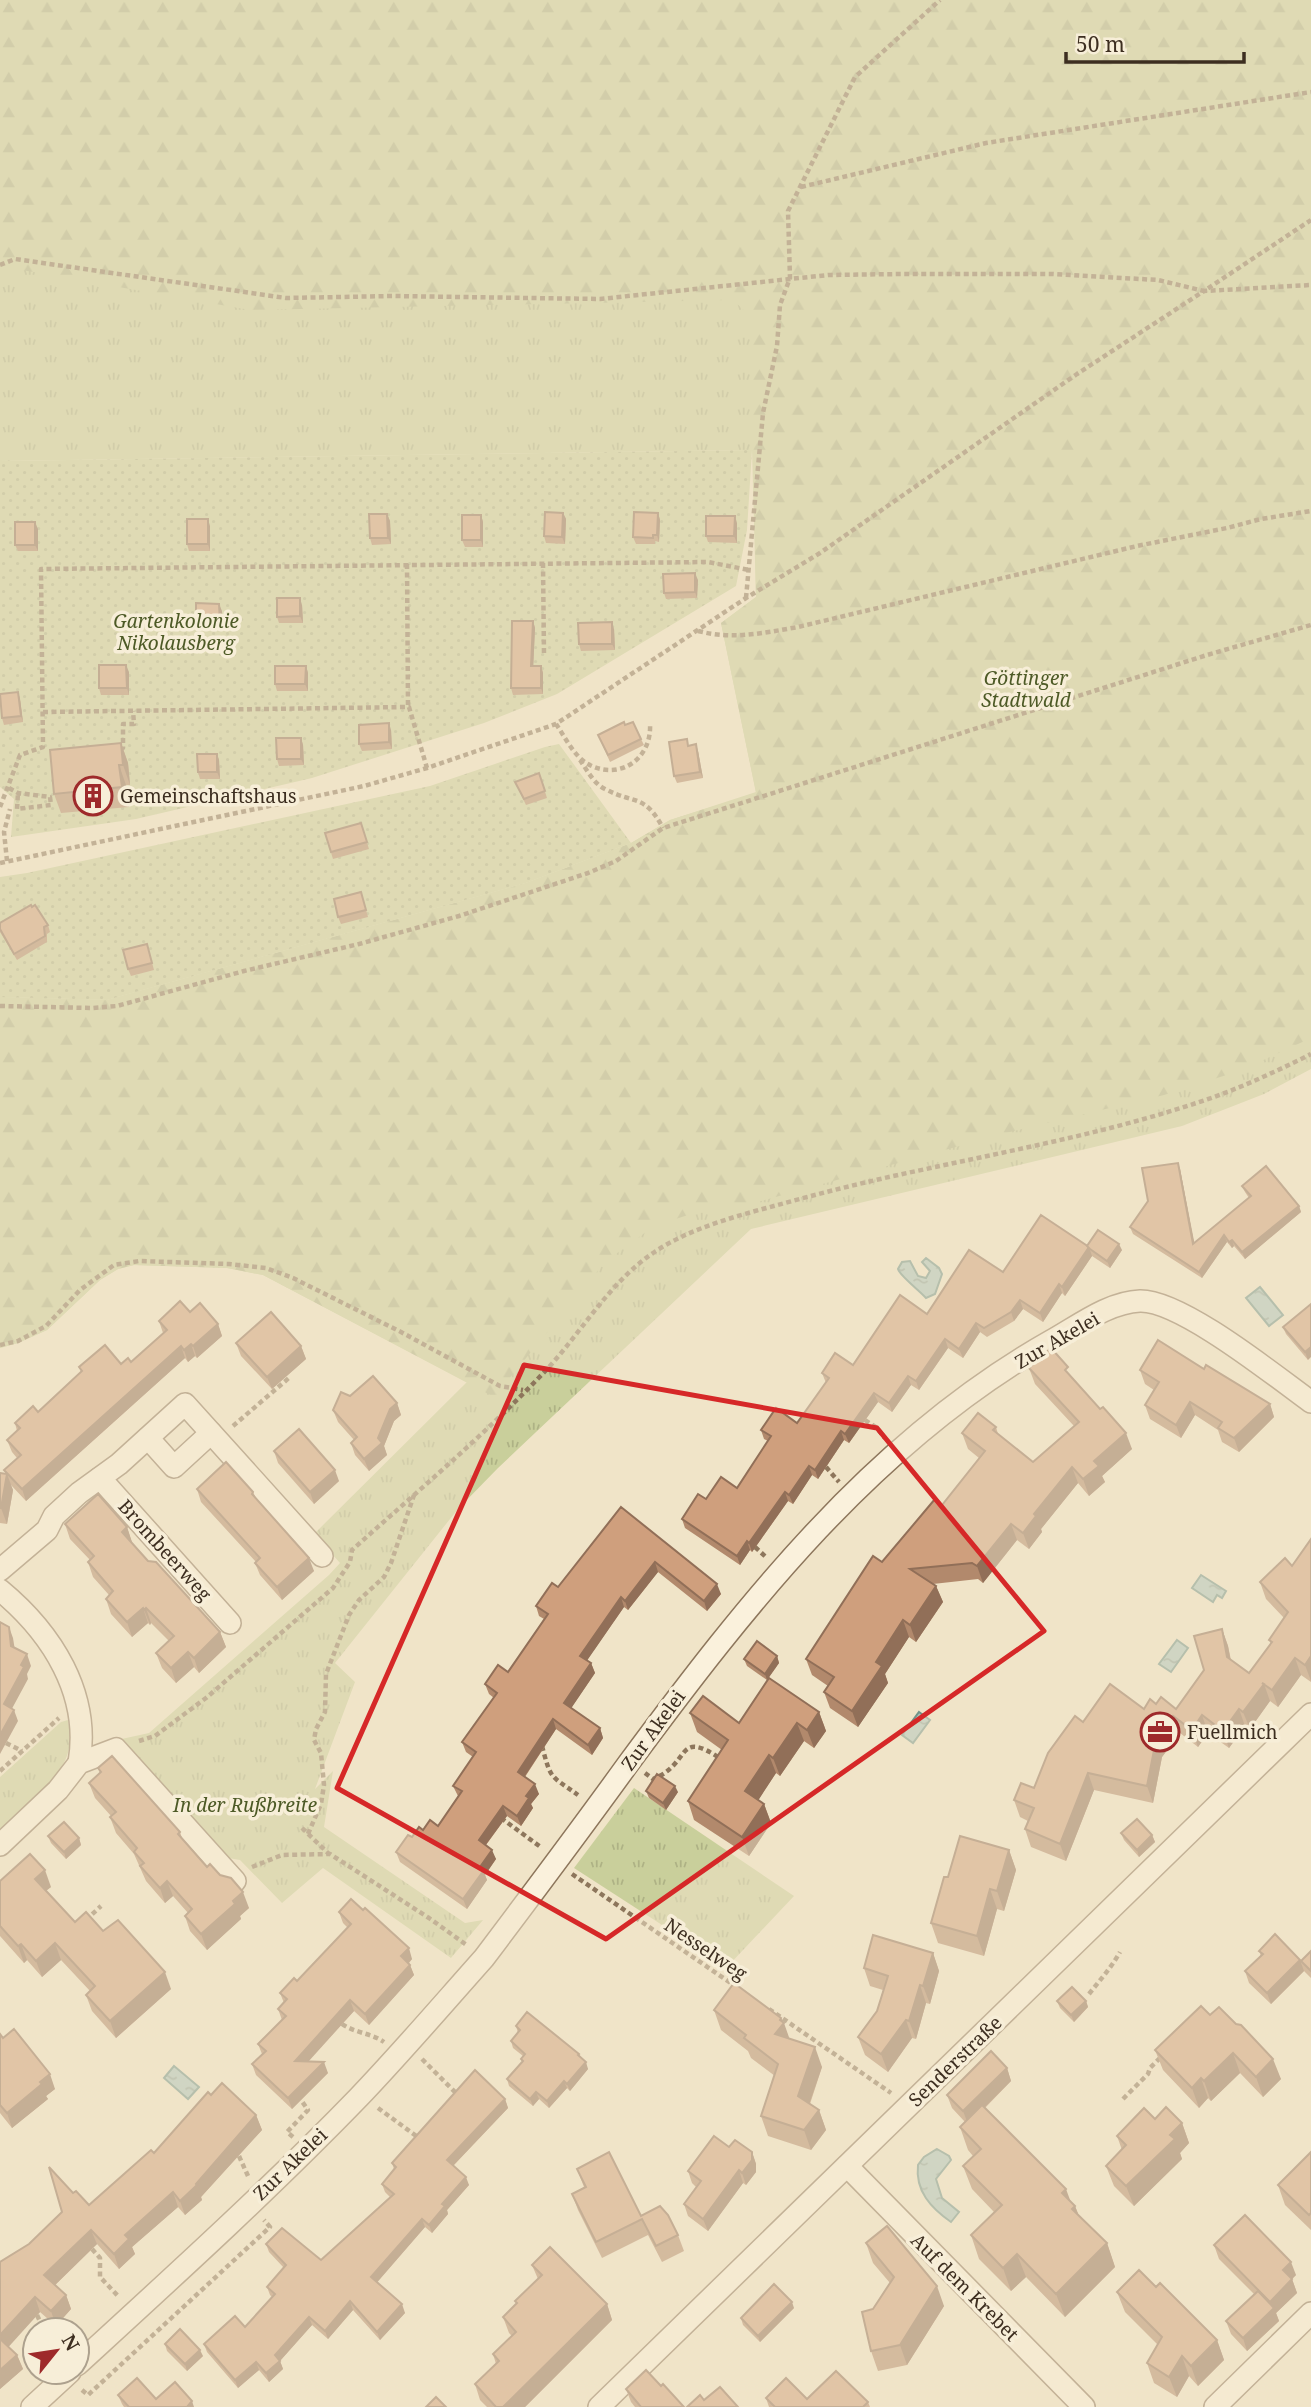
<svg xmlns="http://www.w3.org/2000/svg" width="1311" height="2407" font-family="'Noto Serif',serif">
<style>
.grass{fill:url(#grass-tufts)}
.forest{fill:url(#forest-firs)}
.garden{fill:url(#garden-dots)}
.water{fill:url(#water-ripples);stroke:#6f938a;stroke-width:2}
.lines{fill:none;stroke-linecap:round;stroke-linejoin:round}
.street-casing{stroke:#8d765c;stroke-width:24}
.path{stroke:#8d765c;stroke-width:4.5;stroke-dasharray:5 3.5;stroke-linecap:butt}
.street{stroke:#faf1dc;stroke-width:21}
.wall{fill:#b2896c}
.shaded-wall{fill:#916f58}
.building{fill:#cf9f7d;stroke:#916f58;stroke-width:2}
.marked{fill:none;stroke:#d62828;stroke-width:5;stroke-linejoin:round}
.labels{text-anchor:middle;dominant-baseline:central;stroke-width:7;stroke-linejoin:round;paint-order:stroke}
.park-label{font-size:19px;font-style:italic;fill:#4d5a26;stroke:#f7eed8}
.poi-label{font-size:19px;fill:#3d2e20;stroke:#f7eed8;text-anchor:start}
.street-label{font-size:19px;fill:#3d2e20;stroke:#f7eed8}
</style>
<defs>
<pattern id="grass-tufts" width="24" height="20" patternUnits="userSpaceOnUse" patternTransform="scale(1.75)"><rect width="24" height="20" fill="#c9cf9b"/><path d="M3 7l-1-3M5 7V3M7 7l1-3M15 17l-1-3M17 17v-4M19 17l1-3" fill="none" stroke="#aeb285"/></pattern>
<pattern id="forest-firs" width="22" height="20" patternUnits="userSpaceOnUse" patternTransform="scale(1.75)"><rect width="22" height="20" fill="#c9cf9b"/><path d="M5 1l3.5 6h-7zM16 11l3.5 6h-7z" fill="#aeb285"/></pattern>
<pattern id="garden-dots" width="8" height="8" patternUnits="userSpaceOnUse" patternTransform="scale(1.75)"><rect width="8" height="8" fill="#c9cf9b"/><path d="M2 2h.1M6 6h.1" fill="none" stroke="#aeb285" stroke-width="1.8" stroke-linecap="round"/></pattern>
<pattern id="water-ripples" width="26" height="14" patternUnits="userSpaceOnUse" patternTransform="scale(1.75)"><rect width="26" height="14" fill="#a9c4bc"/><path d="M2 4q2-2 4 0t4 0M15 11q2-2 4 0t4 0" fill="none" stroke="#8ba098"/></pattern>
</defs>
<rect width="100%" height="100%" fill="#f0e4c8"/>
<g class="grass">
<path d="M0,0H1311V1069L1264,1094L1182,1126L751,1229L498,1468L458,1509L335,1663L355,1682L315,1789L333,1771L324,1827L465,1923L483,1920L451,1958L323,1868L282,1903L240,1860L222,1857L117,1740L149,1733L329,1575L340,1563L314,1534L467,1382L263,1275L227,1268L134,1265L118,1269L100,1280L47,1330L18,1343L0,1348V997L107,1000L526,883L631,843L670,820L756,793L721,623L756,597L752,450L0,461Z"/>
<path d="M68,1720C69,1729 71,1739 69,1748C64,1779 22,1811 0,1832V1777L61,1722Z"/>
<path d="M634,1788L794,1896L727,1967L574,1868Z"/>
</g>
<path class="forest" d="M0,0H1311V1038L1242,1070L1164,1095L1010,1132L754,1203L688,1215L654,1226L605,1262L494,1397L263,1275L227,1268L134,1265L118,1269L100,1280L47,1330L18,1343L0,1348V997L107,1000L526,883L631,843L670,820L756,792L721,623L756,597L751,317L733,300L250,310L16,269L0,275Z"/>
<g class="garden">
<path d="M752,450L747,530L736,586L557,694L484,723L312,778L136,819L11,837L14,799L0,787V461Z"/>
<path d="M559,744L631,843L526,883L107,1000L0,997V877L27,873L430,786L545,747Z"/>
</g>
<g class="water">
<path d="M926,1258L939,1268L942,1274L935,1294L926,1298C919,1290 900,1276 898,1269L902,1262L910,1261L918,1276L926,1278L930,1271L922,1262Z"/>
<path d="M1260,1287L1283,1315L1269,1326L1246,1298Z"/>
<path d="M1201,1575L1226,1591L1222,1598L1217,1595L1213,1602L1192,1588Z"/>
<path d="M1177,1640L1188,1648L1171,1672L1159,1664Z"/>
<path d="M919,1712L930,1720L913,1743L902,1735Z"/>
<path d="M174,2066L199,2087L188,2099L164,2078Z"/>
<path d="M937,2149L949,2156L951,2160L936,2179L942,2198L959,2212L951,2222C931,2208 915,2191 918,2165L924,2157Z"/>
</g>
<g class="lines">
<defs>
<g id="street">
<path d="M148,1438L174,1467L211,1433"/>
<path d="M100,1478L230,1623"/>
<path d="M0,1570L47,1530L54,1516L79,1493L119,1464L185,1404L322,1556"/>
<path d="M0,1590C52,1633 91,1694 79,1763"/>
<path d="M0,1845L58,1790L79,1763L116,1749L235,1881"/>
<path d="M847,2166L1084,2407"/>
<path d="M77,2365C172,2278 269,2190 359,2097C402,2052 443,2004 484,1958C533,1893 581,1829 628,1764C747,1603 874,1441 1051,1341C1078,1326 1109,1302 1140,1301C1181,1300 1275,1376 1311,1402"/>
<path d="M32,2407L70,2372"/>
<path d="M599,2407L1311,1714"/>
<path d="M1215,2407L1311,2313"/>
</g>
</defs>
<use href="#street" class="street-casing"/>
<g class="path">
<path d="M801,187L986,143L1311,92"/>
<path d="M0,265L15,259L286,298L393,296L600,299L828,275L902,274H1052L1158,280L1204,291L1311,220"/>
<path d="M543,563L544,655"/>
<path d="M407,564L408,707"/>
<path d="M746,598L763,413L777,346L780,305L790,278L788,211L855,77L940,0"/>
<path d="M698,631C733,640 763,633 798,627L1137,546L1227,528L1261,519L1311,511"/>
<path d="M43,712L409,707L427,768"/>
<path d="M556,724C565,737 573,754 586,763C618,782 652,760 650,724"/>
<path d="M120,750L123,748V724H134L133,711"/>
<path d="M580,760C587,770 594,784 605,789C635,805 644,793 663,828"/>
<path d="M9,788L18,793L50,797L51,805L17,809L18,793"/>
<path d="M0,807L20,755L43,747L41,569L708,562L749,570"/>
<path d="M7,861L4,832L10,809"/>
<path d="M0,863L364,786L427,768L556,724L746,598L820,553L1077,374L1204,291L1311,285"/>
<path d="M0,1006L92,1008L117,1006L244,971L359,944L459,916L588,873L616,861L663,828L1207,655L1311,625"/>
<path d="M0,1345L18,1341L46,1326L80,1290L114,1265L139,1261L229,1264L266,1268L293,1278L401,1332L500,1386L523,1390"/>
<path d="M865,1420L877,1428L885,1438"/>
<path d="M233,1426L290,1377"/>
<path d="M826,1467L839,1482"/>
<path d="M755,1547L767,1558"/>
<path d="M139,1741L155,1736L206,1698L333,1588L350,1562L352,1550C419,1490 488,1432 549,1367C587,1325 614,1275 664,1246C700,1225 744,1214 785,1203C832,1190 878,1179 926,1169C1023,1148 1120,1130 1214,1097C1247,1085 1279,1070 1311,1054"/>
<path d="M6,1743L22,1751"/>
<path d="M542,1746C551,1780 550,1775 578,1795"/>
<path d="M0,1771L59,1718"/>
<path d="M645,1773L653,1779C692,1764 675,1728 721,1759"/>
<path d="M501,1818L542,1848"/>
<path d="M302,1828L329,1854"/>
<path d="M308,1834L321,1804L324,1785L321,1753L314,1740L316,1729L325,1712L326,1674L349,1615L359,1600L384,1577L391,1563L414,1495"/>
<path d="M252,1867L282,1855L330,1854L429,1918L468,1946"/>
<path d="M572,1874L735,1986"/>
<path d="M86,1920L101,1906"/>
<path d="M1089,1994C1100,1980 1111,1968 1120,1952"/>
<path d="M769,2009L891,2093"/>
<path d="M342,2024C355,2033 371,2033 384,2042"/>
<path d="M422,2059L458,2095"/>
<path d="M1123,2099L1148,2074L1150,2068L1162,2056"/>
<path d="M378,2108L419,2138"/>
<path d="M293,2137L287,2132L308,2110L301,2100"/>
<path d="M239,2156L248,2176"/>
<path d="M92,2249L100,2258V2277L119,2297"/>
<path d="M37,2315L44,2330"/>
<path d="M82,2390L88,2395L270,2227L264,2220"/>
</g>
<use href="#street" class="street"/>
</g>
<g class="wall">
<path d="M563,513L566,519L565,544L546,543L544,536Z"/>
<path d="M658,513L660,520L659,542L655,541V544H636L633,537Z"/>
<path d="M387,514L390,521L391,544L372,545L370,538Z"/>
<path d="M481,515L483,522V547H465L462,540Z"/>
<path d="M737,523V543L708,542L706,536Z"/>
<path d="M210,526V551H189L187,544Z"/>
<path d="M38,529V551H18L15,545Z"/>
<path d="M698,580L697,598L666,599L664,593Z"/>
<path d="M302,605L303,623H279L277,617Z"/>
<path d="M222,611V629H198L196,623Z"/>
<path d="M533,621L535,628L533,666H541L543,673V694L513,695L511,688Z"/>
<path d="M614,629L615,650L581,651L579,644Z"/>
<path d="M306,666L308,673V691H277L275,684Z"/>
<path d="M129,672V695H101L99,688Z"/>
<path d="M18,692L20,699L23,722L4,725L2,718Z"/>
<path d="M625,725L641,739L644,745L610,762L598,735Z"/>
<path d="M391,730L392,749L362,751L359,744Z"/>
<path d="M301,738L303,745L304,765L279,766L277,759Z"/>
<path d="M121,743L128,763L130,785H126L129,807L61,813L54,794Z"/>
<path d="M689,745L698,751L703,778L677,783L674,776Z"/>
<path d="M217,754L219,760L220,779H200L198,772Z"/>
<path d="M539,773L547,798L526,805L515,782Z"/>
<path d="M361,823L369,849L333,859L325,833Z"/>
<path d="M361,892L368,917L341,924L338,917Z"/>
<path d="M0,923L48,925L50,932L47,934V942L17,960L0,932Z"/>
<path d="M147,944L154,970L131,976L128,969Z"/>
<path d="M1180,1169L1194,1243L1249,1198L1245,1192L1242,1186L1299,1206L1301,1212L1245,1259L1234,1246L1232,1248L1227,1242L1202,1278L1133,1234L1130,1227L1148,1201Z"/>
<path d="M1087,1246L1122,1250L1110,1268L1092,1256L1065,1296L1062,1293L1043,1322L1023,1309L1014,1321L987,1337L980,1332L963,1358L948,1348L919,1390L911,1385L892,1412L878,1402L849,1443L844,1440L818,1479L812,1475L793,1504L788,1501L752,1552L750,1550L740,1565L685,1528L682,1519L706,1499L737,1488L768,1441L764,1439L761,1430L797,1423L826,1383L822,1373L853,1365L927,1314L1003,1272Z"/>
<path d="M1311,1304L1308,1360L1286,1334L1283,1327Z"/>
<path d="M190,1312L218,1324L222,1336L197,1358L195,1356L188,1362L185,1358L26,1501L10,1484L13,1490L7,1524L0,1523V1473L6,1474L4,1470L17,1458L12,1452L7,1440L17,1431L15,1423L38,1412L81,1372L79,1367L131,1362L163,1333L159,1321Z"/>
<path d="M236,1343L301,1346L306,1359L272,1389L241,1356Z"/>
<path d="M1029,1368L1072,1377L1132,1449L1102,1476L1105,1482L1089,1496L1078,1483L1041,1529L1042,1532L1029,1549L1017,1540L983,1583L978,1579L933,1584L936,1586L943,1602L916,1642L909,1637L885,1674L888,1683L858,1727L830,1708L824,1692L828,1686L812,1675L806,1659L882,1562L942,1505L979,1458L968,1449L962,1433L996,1427L998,1434L1033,1462L1074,1426L1035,1384Z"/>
<path d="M1204,1369L1270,1404L1274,1417L1239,1452L1222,1442L1218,1430L1195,1415L1181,1438L1150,1419L1145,1405L1154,1390L1145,1384L1140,1370Z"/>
<path d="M350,1396L397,1403L401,1415L394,1421L384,1446L387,1455L369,1471L355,1455L351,1443L354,1440L338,1422L333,1410Z"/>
<path d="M274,1451L339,1481L314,1504L278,1463Z"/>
<path d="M197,1489L253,1492L256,1498L314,1571L282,1600L260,1575L255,1563L256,1562L201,1502Z"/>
<path d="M621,1507L721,1594L707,1611L658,1572L628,1610L624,1607L587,1660L591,1663L595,1673L571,1708L600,1728L603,1738L592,1755L556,1729L525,1777L539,1794L531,1804L533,1808L521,1826L507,1816L486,1845L496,1859L485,1875L487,1880L467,1909L400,1862L396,1852L412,1837L423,1830L438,1826L458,1796L453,1786L473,1757L466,1752L462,1742L494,1698L489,1694L485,1684L508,1672L544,1619L539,1616L536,1606L558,1587Z"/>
<path d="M65,1524L127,1527L132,1543L148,1561L220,1632L226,1647L199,1673L194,1667L176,1683L162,1668L156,1653L169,1641L151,1623L150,1625L148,1623L132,1637L111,1614L106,1599L109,1595L93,1577L88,1562L90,1560L70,1539Z"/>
<path d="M1311,1539V1682L1301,1675L1278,1707L1270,1701L1250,1729L1245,1726L1229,1748L1208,1733L1198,1747L1180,1733L1162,1757L1153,1803L1094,1790L1066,1861L1031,1847L1025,1829L1028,1821L1020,1817L1014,1800L1034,1788L1083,1722L1144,1709L1156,1704L1176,1709L1204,1670L1222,1629L1228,1646L1231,1660L1249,1673L1271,1644L1269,1640L1284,1618L1266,1599L1260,1582L1292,1566Z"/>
<path d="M777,1656L779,1663L767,1680L747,1666L744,1659Z"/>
<path d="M819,1712L826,1731L814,1748L804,1741L780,1776L776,1773L758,1800L764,1804L771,1823L749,1856L694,1820L688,1801L722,1750L697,1732L690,1713L739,1723Z"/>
<path d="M98,1768L180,1832L183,1841L207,1867L249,1908L240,1916L241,1919L207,1950L190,1931L185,1916L188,1913L173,1896L165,1903L146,1881L134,1854L116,1833L110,1817L111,1816L95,1798L89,1783L100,1773Z"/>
<path d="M646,1791L678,1792L666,1810L649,1798Z"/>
<path d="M1121,1833L1152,1835L1155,1842L1139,1857L1124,1840Z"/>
<path d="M48,1836L79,1838L81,1845L66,1859L51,1843Z"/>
<path d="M1009,1850L1016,1870L1004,1911L997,1909L984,1956L938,1943L931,1923L948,1877Z"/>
<path d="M0,1881L51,1887L46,1890L75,1922L103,1931L171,1989L116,2038L92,2011L86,1995L90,1991L61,1960L42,1977L27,1960L24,1963L0,1936Z"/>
<path d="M339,1912L412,1959L409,1963L410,1965L414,1975L369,2025L354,2011L308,2061L328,2073L292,2109L256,2075L252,2064L262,2054L258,2044L282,2020L278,2009L284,2003L280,1993L297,1981L348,1928L343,1923Z"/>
<path d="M1259,1951L1300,1960L1301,1961L1311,1951V1978L1304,1971L1271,2004L1249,1983L1245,1971L1261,1956Z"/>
<path d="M933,1953L939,1971L930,2004L926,2003L916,2039L912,2038L888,2072L865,2055L858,2037L877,2011L883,1990L870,1986L864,1968Z"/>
<path d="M1057,2001H1086L1088,2007L1074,2022L1060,2008Z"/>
<path d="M714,2010L783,2022L789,2039L822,2067L810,2104L819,2110L826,2130L811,2150L768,2136L761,2116L775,2076L751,2058L748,2051L721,2030Z"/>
<path d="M1210,2015L1281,2079L1263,2097L1240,2073L1211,2101L1208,2098L1199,2108L1163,2070L1155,2050Z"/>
<path d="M516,2026L579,2054L588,2069L570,2091L567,2088L549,2108L539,2099L533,2106L509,2086L507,2079L522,2062L521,2059L523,2056L513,2048L511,2041L518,2033Z"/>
<path d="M0,2034L55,2089L46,2096L48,2099L12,2128L0,2113Z"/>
<path d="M1007,2068L1011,2081L985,2108L1075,2206L1079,2216L1107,2243L1115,2267L1065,2317L1026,2277L1011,2291L979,2259L971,2235L994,2212L972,2189L963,2166L973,2156L968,2150L960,2127L965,2122L952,2108L947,2095Z"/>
<path d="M222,2083L256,2115L262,2130L201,2197L202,2200L185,2215L178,2207L132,2247L135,2254L119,2269L97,2244L55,2285L66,2295L71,2309L56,2326L40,2312L8,2346L17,2355L23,2369L0,2389V2262L29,2244L62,2212L49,2167L73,2193L76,2191L89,2205L151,2150L154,2153L208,2092L211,2095Z"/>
<path d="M505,2099L508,2108L453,2166L469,2185L447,2210L448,2214L432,2233L425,2227L377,2282L405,2313L380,2340L353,2310L328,2339L312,2325L280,2361L283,2369L269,2382L259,2370L238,2388L207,2352L204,2344L245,2327L272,2297L270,2295L267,2287L284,2268L269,2252L266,2244L321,2260L390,2197L385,2192L382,2184L394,2169L392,2163Z"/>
<path d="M1155,2119L1182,2123L1189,2143L1180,2153L1182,2159L1134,2206L1114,2186L1106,2166L1122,2150L1117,2136Z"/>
<path d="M729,2147L752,2152L756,2164V2172L746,2185L743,2183L708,2231L688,2216L684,2204L696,2187L692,2183L688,2171Z"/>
<path d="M1311,2152V2230L1285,2205L1278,2185Z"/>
<path d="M577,2169L641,2216L678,2235L684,2251L662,2262L648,2235L602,2258L578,2210L572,2194L584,2187Z"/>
<path d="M866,2243L944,2306L907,2365L878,2371L871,2351L873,2309L890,2283L873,2263Z"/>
<path d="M1214,2245L1296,2275L1292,2279L1297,2293L1276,2313L1279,2321L1247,2351L1231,2334L1226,2321L1254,2294L1219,2259Z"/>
<path d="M532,2265L607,2304L612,2320L525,2407H487L480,2400L475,2384L496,2364L493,2354L512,2336L509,2333L503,2317L517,2304L515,2301L538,2279Z"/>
<path d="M1156,2287L1217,2340L1224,2360L1198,2386L1189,2376L1177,2397L1154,2383L1147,2363L1158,2345L1125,2312L1117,2292Z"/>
<path d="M794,2308L760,2342L743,2325L741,2318Z"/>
<path d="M165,2344L203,2356L187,2371L167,2351Z"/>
<path d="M661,2386L684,2407H635L631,2402L626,2389Z"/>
<path d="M118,2395L156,2399L194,2407H124L122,2404Z"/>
<path d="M766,2398L868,2402L870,2407H769Z"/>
</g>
<g class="shaded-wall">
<path d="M563,513L566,519L565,544L562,537Z"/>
<path d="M658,513L660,520L659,542L657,535Z"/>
<path d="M387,514L390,521L391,544L388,538Z"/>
<path d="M481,515L483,522V547L481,540Z"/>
<path d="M735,516L737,523V543L734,536Z"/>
<path d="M208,519L210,526V551L208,544Z"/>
<path d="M35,522L38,529V551L35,545Z"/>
<path d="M695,573L698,580L697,598L695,592Z"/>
<path d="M300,598L302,605L303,623L300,616Z"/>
<path d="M219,604L222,611V629L220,622Z"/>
<path d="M533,621L535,628L533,673L531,666Z"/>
<path d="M612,622L614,629L615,650L612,644Z"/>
<path d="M126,665L129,672V695L127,688Z"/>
<path d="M306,666L308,673V691L305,684Z"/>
<path d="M541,666L543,673V694L541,688Z"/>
<path d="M18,692L20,699L23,722L21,716Z"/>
<path d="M389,723L391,730L392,749L389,742Z"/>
<path d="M301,738L303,745L304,765L301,759Z"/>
<path d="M121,743L128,763L130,785L123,765Z"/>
<path d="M696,744L698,751L703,778L700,772Z"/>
<path d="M217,754L219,760L220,779L217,772Z"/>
<path d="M119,765L126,785L129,807L122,787Z"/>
<path d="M1178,1163L1180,1169L1196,1251L1193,1244Z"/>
<path d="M1299,1206L1301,1212L1245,1259L1242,1252Z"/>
<path d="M1224,1235L1227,1242L1202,1278L1199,1272Z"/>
<path d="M1232,1240L1234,1246L1232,1248L1229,1242Z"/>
<path d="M1119,1244L1122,1250L1110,1268L1107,1261Z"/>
<path d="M1089,1247L1092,1256L1065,1296L1062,1287Z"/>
<path d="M1059,1284L1062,1293L1043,1322L1040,1313Z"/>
<path d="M1020,1300L1023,1309L1014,1321L1011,1312Z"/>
<path d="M976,1323L980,1332L963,1358L959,1349Z"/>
<path d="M218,1324L222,1336L197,1358L193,1346Z"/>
<path d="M945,1339L948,1348L919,1390L916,1381Z"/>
<path d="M191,1344L195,1356L188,1362L184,1350Z"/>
<path d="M181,1346L185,1358L26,1501L22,1489Z"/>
<path d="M301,1346L306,1359L272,1389L267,1377Z"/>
<path d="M1311,1347V1357L1308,1360L1305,1352Z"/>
<path d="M908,1376L911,1385L892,1412L889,1403Z"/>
<path d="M874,1393L878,1402L849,1443L845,1434Z"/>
<path d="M1190,1402L1195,1415L1181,1438L1176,1425Z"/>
<path d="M397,1403L401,1415L394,1421L384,1446L387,1455L369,1471L364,1459L378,1438L390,1409Z"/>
<path d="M1270,1404L1274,1417L1239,1452L1234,1438Z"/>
<path d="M841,1431L844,1440L818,1479L815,1470Z"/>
<path d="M1126,1433L1132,1449L1102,1476L1105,1482L1089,1496L1083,1479L1094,1461Z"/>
<path d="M809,1466L812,1475L793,1504L789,1495Z"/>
<path d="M1072,1467L1078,1483L1041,1529L1042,1532L1029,1549L1023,1533L1034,1514Z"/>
<path d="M335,1470L339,1481L314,1504L310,1492Z"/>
<path d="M7,1474L13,1490L7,1524L1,1508Z"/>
<path d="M785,1492L788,1501L752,1552L749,1543Z"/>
<path d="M1011,1524L1017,1540L983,1583L977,1566Z"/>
<path d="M127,1527L132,1542L127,1547L122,1532Z"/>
<path d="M747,1541L750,1550L740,1565L737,1556Z"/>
<path d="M309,1558L314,1571L282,1600L277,1587Z"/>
<path d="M655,1562L658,1572L628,1610L625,1601Z"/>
<path d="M717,1584L721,1594L707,1611L704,1601Z"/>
<path d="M936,1586L943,1602L916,1642L910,1625Z"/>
<path d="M621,1597L624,1607L584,1665L580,1656Z"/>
<path d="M143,1608L148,1623L132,1637L127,1622Z"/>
<path d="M146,1608L151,1623L150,1625L144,1610Z"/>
<path d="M903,1620L909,1637L885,1674L888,1683L858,1727L852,1711L876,1662Z"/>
<path d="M9,1627L13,1638L16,1657L11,1646Z"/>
<path d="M1222,1629L1228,1646L1233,1674L1227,1657Z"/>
<path d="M220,1632L226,1647L199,1673L194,1658Z"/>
<path d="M188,1652L194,1667L176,1683L171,1668Z"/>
<path d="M27,1654L31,1666L27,1674L28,1679L8,1716L4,1704L21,1665Z"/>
<path d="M777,1656L779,1663L767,1680L765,1674Z"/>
<path d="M1311,1656V1681L1305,1665Z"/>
<path d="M1295,1658L1301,1675L1278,1707L1272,1690Z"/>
<path d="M591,1663L595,1673L568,1713L564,1703Z"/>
<path d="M1264,1684L1270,1701L1250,1729L1243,1712Z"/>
<path d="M1239,1709L1245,1726L1229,1748L1223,1731Z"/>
<path d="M14,1710L18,1721L0,1754V1735Z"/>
<path d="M819,1712L826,1731L814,1748L807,1730Z"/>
<path d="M1202,1715L1208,1733L1198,1747L1192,1730Z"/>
<path d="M1173,1716L1180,1733L1162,1757L1153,1803L1147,1786L1156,1740Z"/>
<path d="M553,1719L556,1729L521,1782L518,1772Z"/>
<path d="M797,1723L804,1741L780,1776L773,1758Z"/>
<path d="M600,1728L603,1738L592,1755L588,1745Z"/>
<path d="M769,1755L776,1773L752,1810L745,1791Z"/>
<path d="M1088,1773L1094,1790L1066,1861L1060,1844Z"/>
<path d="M535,1784L539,1794L531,1804L533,1808L521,1826L517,1816L526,1796Z"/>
<path d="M675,1786L678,1792L666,1810L663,1803Z"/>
<path d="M764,1804L771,1823L749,1856L742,1837Z"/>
<path d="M503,1806L507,1816L482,1850L479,1840Z"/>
<path d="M1152,1835L1155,1842L1139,1857L1137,1850Z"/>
<path d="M79,1838L81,1845L66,1859L64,1852Z"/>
<path d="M492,1850L496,1859L485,1875L487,1880L467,1909L463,1899L480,1867Z"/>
<path d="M1009,1850L1016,1870L1004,1911L997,1891Z"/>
<path d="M45,1870L51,1887L41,1895L35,1879Z"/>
<path d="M167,1881L173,1896L165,1903L160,1888Z"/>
<path d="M990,1889L997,1909L984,1956L977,1936Z"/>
<path d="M243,1892L249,1908L240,1916L241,1919L207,1950L201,1934Z"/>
<path d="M55,1943L61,1960L42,1977L36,1961Z"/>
<path d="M21,1944L27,1960L24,1963L18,1946Z"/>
<path d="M409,1948L412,1959L405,1967L401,1956Z"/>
<path d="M933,1953L939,1971L930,2004L923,1986Z"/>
<path d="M1300,1960L1304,1971L1271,2004L1267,1993Z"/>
<path d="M410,1965L414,1975L369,2025L365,2014Z"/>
<path d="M165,1972L171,1989L116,2038L110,2021Z"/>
<path d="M920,1985L926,2003L916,2039L909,2021Z"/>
<path d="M350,2000L354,2011L299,2072L295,2061Z"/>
<path d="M1086,2001L1088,2007L1074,2022L1071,2015Z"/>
<path d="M781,2018L784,2023L791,2043L775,2034Z"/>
<path d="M906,2020L912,2038L888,2072L881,2054Z"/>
<path d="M815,2047L822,2067L805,2116L798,2096Z"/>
<path d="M1233,2053L1240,2073L1211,2101L1204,2081Z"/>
<path d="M1273,2059L1281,2079L1263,2097L1256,2077Z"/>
<path d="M324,2062L328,2073L292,2109L288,2098Z"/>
<path d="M586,2062L588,2069L570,2091L567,2084Z"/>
<path d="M1007,2068L1011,2081L968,2124L963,2111Z"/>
<path d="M50,2074L55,2089L46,2096L48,2099L12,2128L7,2113Z"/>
<path d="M1201,2078L1208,2098L1199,2108L1192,2088Z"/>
<path d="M564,2081L567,2088L549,2108L547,2101Z"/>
<path d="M536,2092L539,2099L533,2106L530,2099Z"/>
<path d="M505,2099L508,2108L450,2169L447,2160Z"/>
<path d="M819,2110L826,2130L811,2150L804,2130Z"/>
<path d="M256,2115L262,2130L201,2197L202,2200L185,2215L180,2201Z"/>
<path d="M1182,2123L1189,2143L1180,2153L1182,2159L1134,2206L1126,2186Z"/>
<path d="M752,2152L756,2164V2172L746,2185L742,2173Z"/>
<path d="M739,2170L743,2183L708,2231L703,2219Z"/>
<path d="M466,2177L469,2185L447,2210L448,2214L432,2233L429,2225L442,2204Z"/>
<path d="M1066,2189L1073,2208L1075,2206L1084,2229L1062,2193Z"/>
<path d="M173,2192L178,2207L132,2247L135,2254L119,2269L114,2254L125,2235Z"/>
<path d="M422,2219L425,2227L374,2286L371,2277Z"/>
<path d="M91,2230L97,2244L50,2290L44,2275Z"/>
<path d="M1107,2243L1115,2267L1065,2317L1056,2294Z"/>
<path d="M1017,2254L1026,2277L1011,2291L1003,2268Z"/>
<path d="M1291,2262L1296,2275L1288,2283L1283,2270Z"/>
<path d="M1292,2279L1297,2293L1276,2313L1279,2321L1247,2351L1243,2338L1273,2309L1270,2302Z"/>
<path d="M937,2286L944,2306L907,2365L900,2345Z"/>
<path d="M66,2295L71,2309L56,2326L51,2311Z"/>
<path d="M35,2297L40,2312L4,2352L0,2342V2335Z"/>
<path d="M350,2301L353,2310L328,2339L325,2331Z"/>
<path d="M792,2302L794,2308L760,2342L758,2336Z"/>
<path d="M402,2304L405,2313L380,2340L377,2332Z"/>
<path d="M607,2304L612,2320L525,2407H503Z"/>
<path d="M309,2317L312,2325L279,2362L280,2361L283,2369L269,2382L266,2373L275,2355Z"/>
<path d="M1217,2340L1224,2360L1198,2386L1191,2366Z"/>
<path d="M200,2350L203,2356L187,2371L185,2364Z"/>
<path d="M17,2355L23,2369L0,2389V2370Z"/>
<path d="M1182,2356L1189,2376L1177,2397L1169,2377Z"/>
<path d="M256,2362L259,2370L238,2388L235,2380Z"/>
<path d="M192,2401L194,2407H187Z"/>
</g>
<g class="building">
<path d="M545,512L563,513L562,537L544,536Z"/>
<path d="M634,512L658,513L657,535H653V538L633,537Z"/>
<path d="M369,514H387L388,538H370Z"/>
<rect x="462" y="515" width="19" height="25"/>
<path d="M706,516H735L734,536H706Z"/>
<rect x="187" y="519" width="21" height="25"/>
<rect x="15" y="522" width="20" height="23"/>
<path d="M695,573V592L664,593L663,574Z"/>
<path d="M277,598H300V616L277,617Z"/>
<path d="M196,603L219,604L220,622L196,623Z"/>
<path d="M512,621H533L531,666H541V688H511Z"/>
<path d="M612,622V644H579L578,623Z"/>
<path d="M99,665H126L127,688H99Z"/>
<path d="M275,666H306L305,684H275Z"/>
<path d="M18,692L21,716L2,718L0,694Z"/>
<path d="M624,722L625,725L633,722L641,739L608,755L598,735Z"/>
<path d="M389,723V742L359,744V725Z"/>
<path d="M276,738H301V759H277Z"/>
<path d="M687,739L688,746L696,744L700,772L674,776L669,742Z"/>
<path d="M121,743L123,765H119L122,787L54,794L50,750Z"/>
<path d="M197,754H217V772H198Z"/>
<path d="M539,773L545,791L524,799L515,782Z"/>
<path d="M361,823L367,842L331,852L325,833Z"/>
<path d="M361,892L366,910L338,917L334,899Z"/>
<path d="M31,905L32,907L35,905L48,925L44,927L45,936L14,954L0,929V923Z"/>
<path d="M147,944L152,963L128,969L123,950Z"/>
<path d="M1178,1163L1193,1244L1251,1196L1242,1186L1266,1166L1299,1206L1242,1252L1232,1240L1229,1242L1224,1235L1199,1272L1130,1227L1148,1201L1142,1168Z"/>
<path d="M1041,1215L1089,1247L1062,1287L1059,1284L1040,1313L1020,1300L1011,1312L984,1328L976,1323L959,1349L945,1339L916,1381L908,1376L889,1403L874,1393L845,1434L841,1431L815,1470L809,1466L789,1495L785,1492L749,1543L747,1541L737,1556L682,1519L698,1494L706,1499L721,1477L737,1488L771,1436L761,1430L776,1408L797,1423L829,1378L822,1373L835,1353L853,1365L900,1295L927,1314L969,1250L1003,1272Z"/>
<path d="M1098,1230L1119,1244L1107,1261L1090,1249L1087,1246Z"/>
<path d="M180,1301L190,1312L200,1303L218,1324L193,1346L191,1344L184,1350L181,1346L22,1489L4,1470L21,1455L7,1440L20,1428L15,1423L33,1406L38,1412L82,1371L79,1367L105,1345L121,1364L128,1358L131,1362L167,1330L159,1321Z"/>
<path d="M1311,1304V1347L1305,1352L1283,1327Z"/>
<path d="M271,1312L301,1346L267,1377L236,1343Z"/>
<path d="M1158,1340L1204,1369L1206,1365L1270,1404L1234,1438L1218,1428L1222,1422L1190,1402L1176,1425L1145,1405L1159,1382L1140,1370Z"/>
<path d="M1051,1348L1068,1367L1065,1370L1100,1409L1103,1407L1126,1433L1094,1461L1099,1466L1083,1479L1072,1467L1034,1514L1036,1516L1023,1533L1011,1524L977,1566L972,1563L910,1569L936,1586L910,1625L903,1620L876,1662L882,1666L852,1711L824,1692L834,1677L806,1659L873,1556L882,1562L935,1499L942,1505L985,1451L962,1433L978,1413L996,1427L993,1430L1033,1462L1079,1422L1029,1368Z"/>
<path d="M373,1376L397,1403L390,1409L378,1438L382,1443L364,1459L351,1443L357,1437L333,1410L341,1392L350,1396Z"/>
<path d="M299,1429L335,1470L310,1492L274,1451Z"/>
<path d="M226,1462L253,1492L252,1494L309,1558L277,1587L255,1563L260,1558L197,1489Z"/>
<path d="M0,1473L7,1474L1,1508H0Z"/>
<path d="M98,1494L127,1527L122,1532L148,1561L156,1562L220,1632L194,1658L188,1652L171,1668L156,1653L174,1636L146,1608L144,1610L143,1608L127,1622L106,1599L113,1591L88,1562L94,1556L65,1524Z"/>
<path d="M621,1507L717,1584L704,1601L655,1562L625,1601L621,1597L580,1656L591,1663L564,1703L600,1728L588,1745L553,1719L518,1772L535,1784L526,1796L529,1798L517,1816L503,1806L479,1840L492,1850L480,1867L484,1870L463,1899L396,1852L408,1835L412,1837L419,1827L423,1830L430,1820L438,1826L462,1791L453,1786L476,1752L462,1742L497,1693L485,1684L498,1665L508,1672L548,1614L536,1606L552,1583L558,1587Z"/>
<path d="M1311,1539V1656L1305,1665L1295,1658L1272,1690L1262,1683L1264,1684L1243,1712L1239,1709L1223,1731L1202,1715L1192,1730L1173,1716L1156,1740L1147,1786L1088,1773L1060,1844L1025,1829L1034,1808L1014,1800L1021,1783L1034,1788L1048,1753L1075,1716L1083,1722L1110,1684L1144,1709L1150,1699L1156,1704L1161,1697L1176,1709L1204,1670L1194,1636L1222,1629L1227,1657L1249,1673L1272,1642L1269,1640L1288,1612L1260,1582L1285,1558L1292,1566Z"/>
<path d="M0,1622L9,1627L11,1646L27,1654L21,1665L24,1667L4,1704L14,1710L0,1735Z"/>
<path d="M757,1641L777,1656L765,1674L744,1659Z"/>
<path d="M769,1678L819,1712L807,1730L797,1723L773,1758L769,1755L745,1791L764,1804L742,1837L688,1801L728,1740L690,1713L703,1696L739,1723Z"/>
<path d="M112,1756L180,1832L178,1834L207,1867L210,1864L220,1875L231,1878L243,1892L233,1901L235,1904L201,1934L185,1916L192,1909L167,1881L160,1888L140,1866L144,1863L134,1852L137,1848L110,1817L116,1812L89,1783L101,1772L98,1768Z"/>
<path d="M657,1774L675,1786L663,1803L646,1791Z"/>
<path d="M1137,1819L1152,1835L1137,1850L1121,1833Z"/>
<path d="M64,1822L79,1838L64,1852L48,1836Z"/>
<path d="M960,1836L1009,1850L997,1891L990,1889L977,1936L931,1923L944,1877H948Z"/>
<path d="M30,1854L45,1870L35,1879L75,1922L86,1912L103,1931L118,1920L165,1972L110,2021L86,1995L95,1986L55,1943L36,1961L21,1944L18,1946L0,1926V1881Z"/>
<path d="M351,1899L363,1910L365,1908L409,1948L401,1956L410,1965L365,2014L350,2000L295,2061L324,2062L288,2098L252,2064L266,2051L258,2044L286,2016L278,2009L287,1999L280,1993L294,1978L297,1981L351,1924L339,1912Z"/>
<path d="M1275,1934L1300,1960L1267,1993L1245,1971L1263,1954L1259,1951Z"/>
<path d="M873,1935L933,1953L923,1986L920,1985L909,2021L906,2020L881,2054L858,2037L877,2011L888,1976L864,1968Z"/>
<path d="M1311,1951V1971L1301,1961Z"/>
<path d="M734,1983L781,2018L780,2020L784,2023L775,2034L815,2047L798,2096L819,2110L804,2130L761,2116L778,2064L744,2038L746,2035L714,2010Z"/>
<path d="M1072,1987L1086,2001L1071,2015L1057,2001Z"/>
<path d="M1201,2006L1210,2015L1219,2007L1236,2024L1241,2025L1273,2059L1256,2077L1233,2053L1204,2081L1201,2078L1192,2088L1155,2050Z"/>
<path d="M527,2012L579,2054L578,2055L586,2062L567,2084L564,2081L547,2101L536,2092L530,2099L507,2079L523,2061L521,2059L525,2054L511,2041L520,2030L516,2026Z"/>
<path d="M14,2029L50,2074L40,2082L42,2084L7,2113L0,2105V2034L3,2038Z"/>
<path d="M991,2051L1007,2068L963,2111L947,2095Z"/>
<path d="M475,2070L505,2099L447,2160L466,2177L442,2204L445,2206L429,2225L422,2219L371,2277L402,2304L377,2332L350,2301L325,2331L309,2317L275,2355L280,2361L266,2373L256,2362L235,2380L204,2344L235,2316L245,2327L275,2294L267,2287L286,2265L266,2244L282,2228L321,2260L394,2194L382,2184L396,2167L392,2163Z"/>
<path d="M222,2083L256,2115L196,2184L197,2185L180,2201L173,2192L125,2235L129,2239L114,2254L91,2230L44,2275L66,2295L51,2311L35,2297L0,2335V2262L29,2244L62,2212L49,2167L73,2193L76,2191L89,2205L151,2150L154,2153L208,2092L211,2095Z"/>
<path d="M982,2105L1066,2189L1062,2193L1075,2206L1072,2209L1107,2243L1056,2294L1017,2254L1003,2268L971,2235L1002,2205L963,2166L981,2149L960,2127Z"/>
<path d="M1166,2107L1182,2123L1170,2135L1175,2139L1126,2186L1106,2166L1126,2145L1117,2136L1144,2108L1155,2119Z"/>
<path d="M714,2136L729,2147L735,2140L752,2152V2160L742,2173L739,2170L703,2219L684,2204L701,2181L688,2171Z"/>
<path d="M609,2152L641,2216L660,2206L668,2215L678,2235L656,2246L642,2219L596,2242L572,2194L586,2187L577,2169Z"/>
<path d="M1311,2152V2213L1309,2215L1278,2185Z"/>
<path d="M1245,2215L1291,2262L1283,2270L1292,2279L1270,2302L1214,2245Z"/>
<path d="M887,2226L937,2286L900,2345L871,2351L862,2312L873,2309L894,2277L866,2243Z"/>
<path d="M550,2247L607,2304L503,2407H496L475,2384L499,2361L493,2354L516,2332L503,2317L517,2303L515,2301L542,2275L532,2265Z"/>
<path d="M1139,2270L1156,2287L1160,2283L1217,2340L1191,2366L1182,2356L1169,2377L1147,2363L1162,2337L1117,2292Z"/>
<path d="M774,2284L792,2302L758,2336L741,2318Z"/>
<path d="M1258,2291L1274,2308L1243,2338L1226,2321Z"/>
<path d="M180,2329L200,2350L185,2364L165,2344Z"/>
<path d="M0,2339L17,2355L0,2370Z"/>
<path d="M646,2370L661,2386L663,2384L684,2407H641L626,2389Z"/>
<path d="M836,2371L868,2402L863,2407H775L766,2398L786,2378L807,2399Z"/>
<path d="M137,2378L156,2399L175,2382L192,2401L187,2407H129L118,2395Z"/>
<path d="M720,2387L738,2407H687L700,2395L704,2400Z"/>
<path d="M436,2397L446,2407H426Z"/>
</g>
<path d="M0 0H1311V2407H0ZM524,1365L877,1428L1044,1631L606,1939L337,1788Z" fill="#f0e4c8" fill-opacity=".55" fill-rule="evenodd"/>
<path class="marked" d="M524,1365L877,1428L1044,1631L606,1939L337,1788Z"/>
<defs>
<symbol id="building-ring" viewBox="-11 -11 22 22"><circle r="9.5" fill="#f7eed8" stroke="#9e2a2b" stroke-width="1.5"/><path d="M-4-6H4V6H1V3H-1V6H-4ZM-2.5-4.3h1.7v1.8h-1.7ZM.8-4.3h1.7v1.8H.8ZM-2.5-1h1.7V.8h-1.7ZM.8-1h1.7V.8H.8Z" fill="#9e2a2b"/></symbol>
<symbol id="office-ring" viewBox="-11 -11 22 22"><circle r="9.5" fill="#f7eed8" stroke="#9e2a2b" stroke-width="1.5"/><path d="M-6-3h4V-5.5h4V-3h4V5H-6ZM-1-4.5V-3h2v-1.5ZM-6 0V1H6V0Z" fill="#9e2a2b"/></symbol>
</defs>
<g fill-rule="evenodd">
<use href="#building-ring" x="71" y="774" width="44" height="44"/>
<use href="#office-ring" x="1138" y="1710" width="44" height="44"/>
</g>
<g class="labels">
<g class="park-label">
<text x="176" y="621">Gartenkolonie<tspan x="176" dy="22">Nikolausberg</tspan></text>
<text x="1026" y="678">Göttinger<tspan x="1026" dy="22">Stadtwald</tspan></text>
<text x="245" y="1805">In der Rußbreite</text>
</g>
<g class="poi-label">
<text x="120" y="796">Gemeinschaftshaus</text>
<text x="1187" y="1732">Fuellmich</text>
</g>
<g class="street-label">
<text transform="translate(1057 1340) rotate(-30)">Zur Akelei</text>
<text transform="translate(165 1550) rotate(48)">Brombeerweg</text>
<text transform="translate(653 1730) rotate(-54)">Zur Akelei</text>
<text transform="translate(706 1949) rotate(34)">Nesselweg</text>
<text transform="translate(955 2061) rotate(-44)">Senderstraße</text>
<text transform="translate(290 2164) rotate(-44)">Zur Akelei</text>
<text transform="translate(965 2287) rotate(45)">Auf dem Krebet</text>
</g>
</g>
<g transform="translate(56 2351) rotate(60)"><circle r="33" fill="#f7eed8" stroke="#ada18e" stroke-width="2"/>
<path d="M0-5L12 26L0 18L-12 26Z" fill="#9e2a2b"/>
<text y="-10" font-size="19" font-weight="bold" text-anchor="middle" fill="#3d2e20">N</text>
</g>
<path d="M1066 52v10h178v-10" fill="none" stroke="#3d2e20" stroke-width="3.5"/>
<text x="1076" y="52" font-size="21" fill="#3d2e20" stroke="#f7eed8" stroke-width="5" paint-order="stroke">50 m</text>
</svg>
